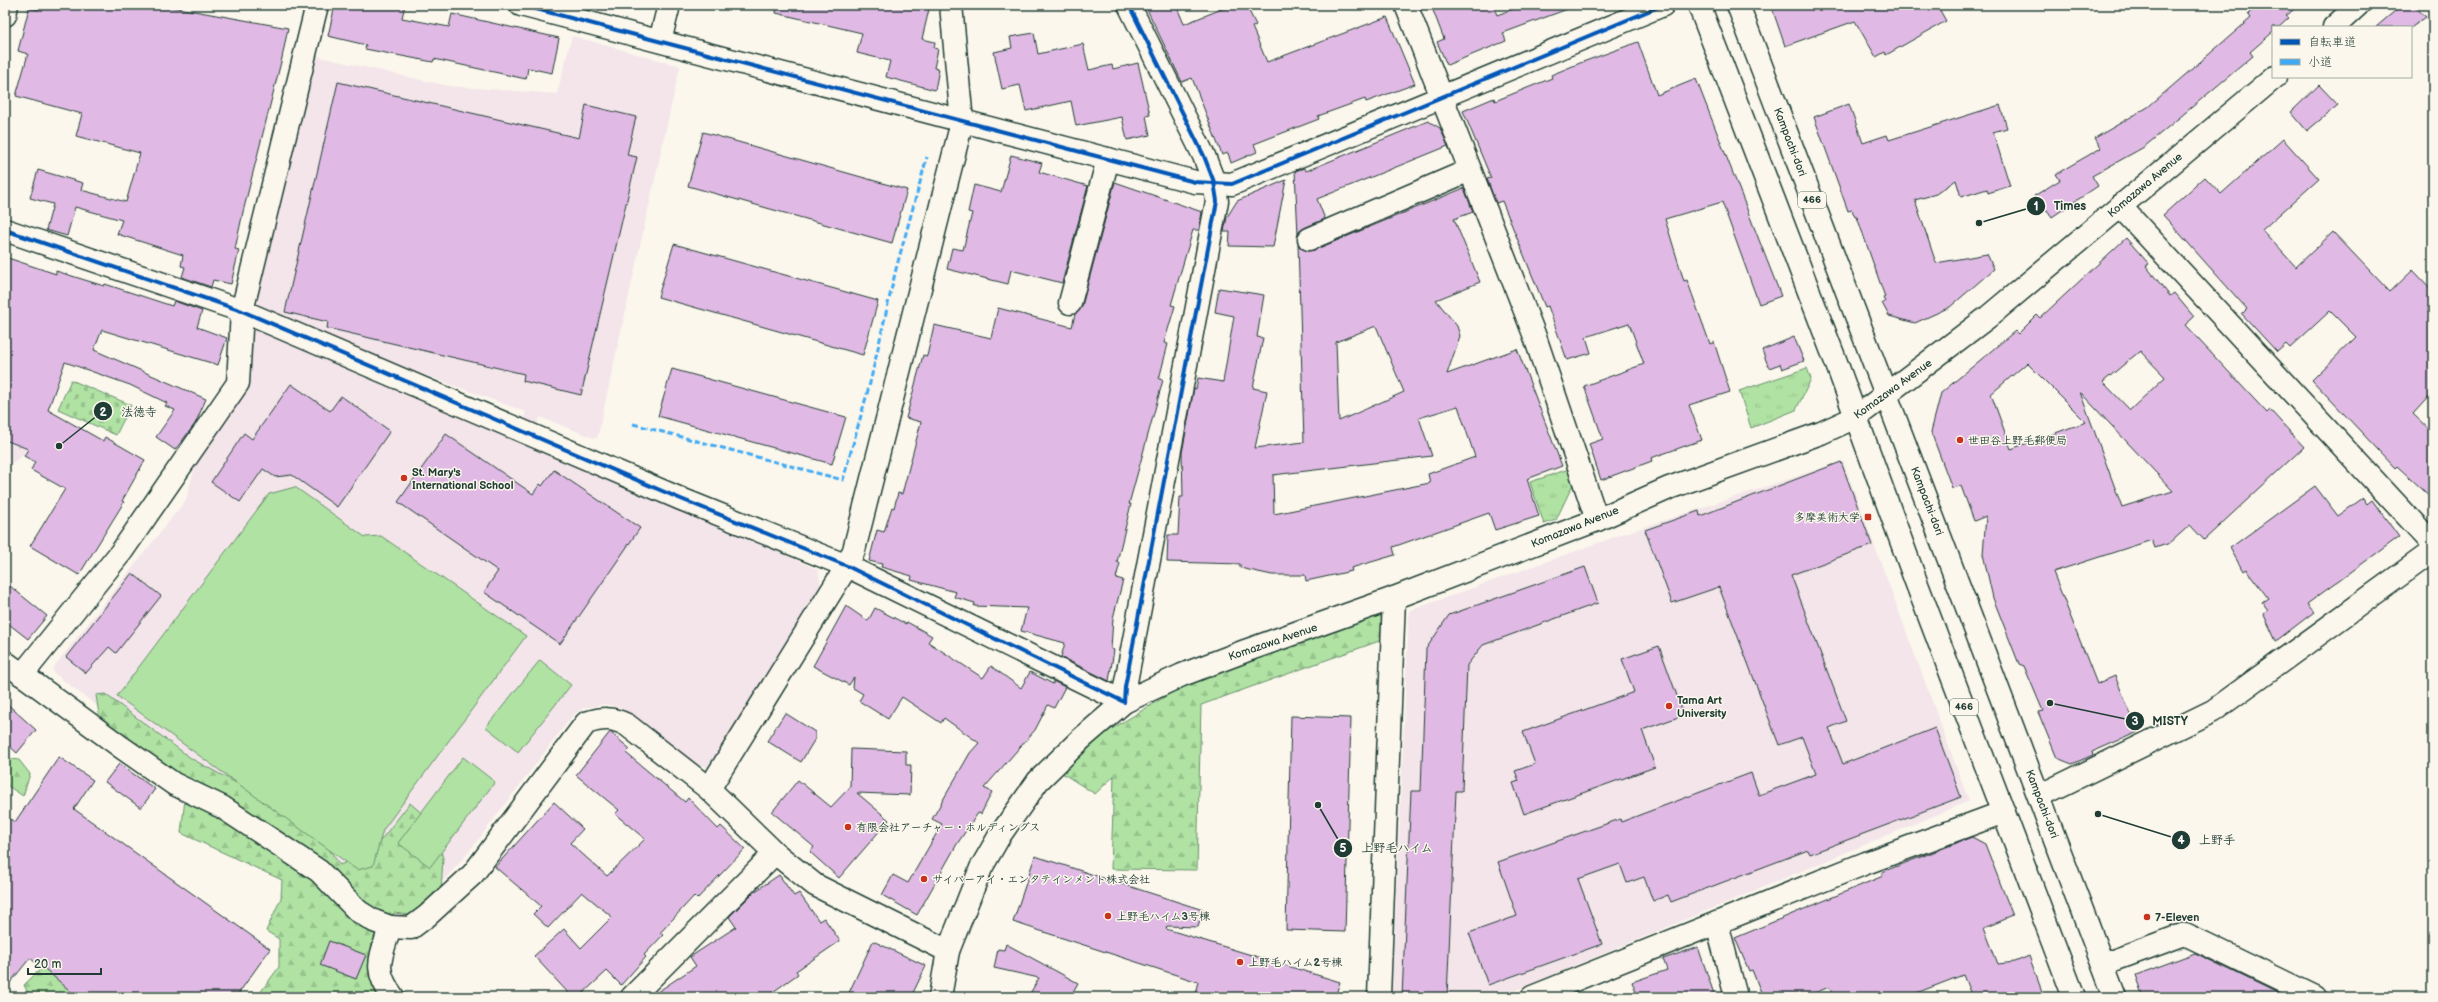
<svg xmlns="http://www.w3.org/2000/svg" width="2438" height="1002" font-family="'Balsamiq Sans','Klee One',sans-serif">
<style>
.built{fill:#f3e5ea}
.grass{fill:url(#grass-tufts);stroke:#68906c}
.forest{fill:url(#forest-firs);stroke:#68906c}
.cemetery{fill:url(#cemetery-stones);stroke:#68906c}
.park{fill:#b0e2a3;stroke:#68906c}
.building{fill:#e0bae4;stroke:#1f3d34;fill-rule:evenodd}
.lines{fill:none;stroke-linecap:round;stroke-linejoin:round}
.street-casing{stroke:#1f3d34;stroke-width:25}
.secondary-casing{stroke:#1f3d34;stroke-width:25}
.highway-casing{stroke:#1f3d34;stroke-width:25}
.street{stroke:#fbf7ec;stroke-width:22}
.secondary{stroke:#fbf7ec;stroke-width:22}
.highway{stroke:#fbf7ec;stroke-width:22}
.quiet{stroke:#3fa9f5;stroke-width:3;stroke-dasharray:6 3;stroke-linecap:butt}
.cycleway-casing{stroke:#fbf7ec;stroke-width:6}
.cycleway{stroke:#0057b8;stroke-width:4}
.poi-dot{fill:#c8321e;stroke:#fbf7ec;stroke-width:1.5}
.labels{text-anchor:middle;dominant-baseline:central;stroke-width:3;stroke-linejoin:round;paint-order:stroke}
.shield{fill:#fbf7ec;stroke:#61756b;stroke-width:1}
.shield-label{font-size:10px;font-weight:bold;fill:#1f3d34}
.street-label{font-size:11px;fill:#1f3d34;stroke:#fbf7ec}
.poi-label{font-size:11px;font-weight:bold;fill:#1f3d34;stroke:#fbf7ec;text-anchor:start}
.leader{fill:none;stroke:#1f3d34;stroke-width:1.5}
.callout-dot{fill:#1f3d34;stroke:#fbf7ec;stroke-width:1.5}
.mark-label{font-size:12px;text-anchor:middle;font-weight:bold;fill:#fff}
.callout-label{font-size:12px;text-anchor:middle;font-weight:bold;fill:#1f3d34;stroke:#fbf7ec;stroke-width:3;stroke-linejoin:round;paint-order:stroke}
</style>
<defs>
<pattern id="grass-tufts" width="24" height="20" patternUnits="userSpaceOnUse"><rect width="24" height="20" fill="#b0e2a3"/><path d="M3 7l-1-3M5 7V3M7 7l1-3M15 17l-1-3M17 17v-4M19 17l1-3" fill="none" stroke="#97c38d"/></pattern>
<pattern id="forest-firs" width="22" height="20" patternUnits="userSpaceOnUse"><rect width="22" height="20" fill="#b0e2a3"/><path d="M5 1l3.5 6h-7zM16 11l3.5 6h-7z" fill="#97c38d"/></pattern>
<pattern id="cemetery-stones" width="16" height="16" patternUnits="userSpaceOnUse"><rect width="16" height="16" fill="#b0e2a3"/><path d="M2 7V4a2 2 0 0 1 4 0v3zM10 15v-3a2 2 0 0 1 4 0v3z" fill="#97c38d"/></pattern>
</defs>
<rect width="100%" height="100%" fill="#fbf7ec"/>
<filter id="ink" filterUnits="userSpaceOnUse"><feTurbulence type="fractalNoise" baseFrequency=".025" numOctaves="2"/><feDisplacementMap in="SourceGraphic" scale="8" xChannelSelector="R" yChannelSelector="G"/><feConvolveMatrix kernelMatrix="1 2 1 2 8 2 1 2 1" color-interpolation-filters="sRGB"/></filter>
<g filter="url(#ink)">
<g class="built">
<path d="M572,36L680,66L597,439L540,417L530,442L660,497L818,570L822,592L710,768L692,763L622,708L605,704L583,708L573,715L468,853L424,902L401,919L387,921L173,764L54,673L53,668L186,500L197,460L248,390L251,331L264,330L517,437L526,412L409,369L260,309L256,298L315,56L448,86L557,94Z"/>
<path d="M5,392L50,411L23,455L5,468Z"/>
<path d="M1843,461L1969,801L1500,997H1392L1409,611L1623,534Z"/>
</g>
<g class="grass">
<path d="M1807,368L1811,379L1796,410L1751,428L1739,391Z"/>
<path d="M1569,469L1574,482L1556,520L1544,524L1530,482Z"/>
</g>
<g class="forest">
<path d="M1384,610L1382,640L1201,705L1197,870L1111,869L1114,776L1095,794L1062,773L1105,733L1189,682Z"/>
<path d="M105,694L192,759L264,798L317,832L340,865L373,850L410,803L426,817L443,857L441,892L416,916L394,913L375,945L402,990L410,997H257L279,967V939L266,931L281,898L282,880L181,833L187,782L116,731L99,715L96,695Z"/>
<path d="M5,758L19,760L30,774L23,796L5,784Z"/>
<path d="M65,945L89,980L66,997H30L24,985Z"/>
</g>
<path class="cemetery" d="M71,380L131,405L116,435L58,409Z"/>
<g class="park">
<path d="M295,487L365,537L381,536L526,636L383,830L373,866L357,870L117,696L269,494Z"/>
<path d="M540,660L571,685L518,752L486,727Z"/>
<path d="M463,757L495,782L430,867L398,843Z"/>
</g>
<g class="building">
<path d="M39,5H161L288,28L282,58L243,212L235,249L239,250L231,284L213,280L211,287L182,277L185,267L181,266L183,255L117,234L122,220L75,207L67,236L46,230L53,204L30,198L38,170L83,183L81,190L126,202L140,153L76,136L82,114L16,96L28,54L18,51L29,8L38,10Z"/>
<path d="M335,5H405L402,18L449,27L452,14L559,38L552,73L528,68L526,79L434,59L433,62L365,49L366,45L328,36Z"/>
<path d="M777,5H930L922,39L935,42L934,48L938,49L934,68L939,69L935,90L886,77L890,61L857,53L862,33L776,13Z"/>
<path d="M1145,5H1176L1184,24L1232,5H1246L1256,25L1252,27L1267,62L1387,17L1415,84L1366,102L1365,99L1318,116L1319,119L1254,144L1257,152L1231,163L1228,153L1222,155L1192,78L1182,82Z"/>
<path d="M1431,5H1493L1497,15L1524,5L1573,7L1503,33L1506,41L1447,65L1437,42L1444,39Z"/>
<path d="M1771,5H1937L1946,21L1886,55L1885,52L1876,57L1855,21L1785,46Z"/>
<path d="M2258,5H2299L2286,16L2289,18L2279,27H2273V32L2250,52L2253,56L2161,133L2144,147L2092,176L2098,186L2052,217L2047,210L2043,212L2034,196L2060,180L2056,174L2101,148L2095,138L2148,107L2251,18L2248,14Z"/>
<path d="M2402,5H2413L2426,17L2412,27H2376Z"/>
<path d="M1034,33L1038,54L1083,44L1089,70L1112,65L1113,69L1138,63L1150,115L1146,116L1150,135L1127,140L1122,117L1076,126L1071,101L1026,111L1020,85L1002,89L994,52L1012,48L1010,37Z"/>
<path d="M1638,42L1657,95L1696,79L1781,296L1759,304L1722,202L1665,219L1684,281L1687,280L1710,344L1714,342L1730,392L1689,405L1702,440L1651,458L1652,461L1601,480L1589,444L1603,439L1584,386L1644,364L1629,323L1586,337L1591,353L1567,360L1548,306L1545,307L1502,201L1496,203L1487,179L1491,178L1463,111L1494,98L1495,101L1552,78L1551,75L1580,63Z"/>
<path d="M338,82L579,138L586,105L636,117L627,155L637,157L581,395L523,381L524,374L327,328L328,322L285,312Z"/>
<path d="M2319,85L2338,105L2307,131L2291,112Z"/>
<path d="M1849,104L1863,143L1887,135L1889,140L2000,105L2007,128L1993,132L2010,186L1988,193L1987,189L1961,197L1956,180L1936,194L1915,200L1936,263L1987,254L1994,269L1950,307L1915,323L1889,316L1882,303L1885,302L1883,298L1885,297L1857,217H1855L1852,210L1848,211L1814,117Z"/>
<path d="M1428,121L1440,128L1448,146L1317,199L1325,219L1304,228L1298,235L1295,171L1304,168L1306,171Z"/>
<path d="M703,132L907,190L892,243L688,186Z"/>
<path d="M2283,139L2319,179L2262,230L2296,267L2333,232L2390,292L2413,270L2433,291V392L2413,414L2433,433V499L2397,466L2395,468L2312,380L2356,337L2330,311L2290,348L2286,344L2277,352L2242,314L2247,309L2163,215L2205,177L2221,194Z"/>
<path d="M1011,155L1042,163L1039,172L1088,186L1062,283L1011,270L1008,284L947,269L952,248L963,250L972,213L968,212L974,185L1001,192Z"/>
<path d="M1286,180L1273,247L1229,246L1230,232H1224L1227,217L1237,201Z"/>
<path d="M1115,182L1202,212L1199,230H1193L1171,305L1175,306L1164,343L1168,344L1159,379L1163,380L1129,504H1131L1117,562L1120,563L1116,578L1123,580L1113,618L1111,649L1114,650L1109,681L1061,657L1065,643L1021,631L1027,608L974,606L975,603L954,597L956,592L911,580L912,576L881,567L882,564L869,561L877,530L884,532L892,507L894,508L898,493L902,494L921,422L906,418L923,355L927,356L934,325L991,338L998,308L1072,327L1075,314L1082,306Z"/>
<path d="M1464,188L1473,212L1454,219L1480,282L1436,300L1457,326L1460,336L1447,374L1517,349L1562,466L1527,479L1539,516L1495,530L1489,513L1393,547L1395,555L1351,568L1352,571L1306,581L1305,575H1272L1240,568V564L1167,562L1168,535H1178L1180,497H1183L1182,453L1194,388L1196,389L1198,378L1223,382L1234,316L1215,312L1219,288L1264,295L1257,337L1263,338L1253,388L1267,391L1255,448L1304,442L1298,244L1307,251L1314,250ZM1376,326L1404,392L1339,421L1336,342ZM1458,406L1475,457L1428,474L1430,483L1274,514L1273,475L1432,456L1419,418Z"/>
<path d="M2126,238L2149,264L2146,266L2170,296L2174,293L2194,317L2185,325L2267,413L2270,410L2304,447L2204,540L2190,525L2170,543L2155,548L2152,540L2053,572L2097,684L2115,676L2138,732L2092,752L2093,755L2072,764L2057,758L2038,712L2043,711L2024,666L2019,664L1993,598L1983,554L1986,516L1974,521L1961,486L1952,488L1931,432L1941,393L2015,331L2018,334L2037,315L2040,318ZM2140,351L2165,377L2130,410L2103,382ZM2027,363L2086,422L2011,449L1991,394ZM2080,392L2173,491L2122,507Z"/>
<path d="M674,244L878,301L863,355L658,297Z"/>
<path d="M5,257L56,274V271L104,286L105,284L172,306L174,301L202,311L197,327L227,338L218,365L102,330L94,350L206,399L195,424L175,450L156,437L175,410L165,406L167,403L130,385L65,362L48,410L103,441L105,437L145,460L122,501L124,502L79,575L30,546L65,489L31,470L35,462L24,456L28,449L5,440Z"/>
<path d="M1794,337L1804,361L1782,369L1780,364L1769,368L1762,350Z"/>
<path d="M672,369L846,417L832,464L658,416Z"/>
<path d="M291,384L330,411L341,396L390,431L337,507L292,475L275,477L263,469L240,502L211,482L244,433L252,439Z"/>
<path d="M446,434L533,494L540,484L542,486L554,470L640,528L560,644L484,592L498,571L398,502Z"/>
<path d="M1841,462L1872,545L1791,575L1846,721L1829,728L1843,764L1935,728L1961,797L1810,854L1808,850L1671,902L1668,895L1653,901L1644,877L1627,883L1620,864L1578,879L1602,944L1488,985L1469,933L1517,916L1498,862L1620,819L1621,822L1751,773L1759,795L1816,774L1802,737L1779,745L1719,587L1672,603L1645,530L1699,511L1700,516Z"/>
<path d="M2315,486L2338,516L2363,498L2367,504L2372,500L2399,537L2307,604L2314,612L2276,641L2263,613L2268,610L2262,602L2268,598L2246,569L2243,571L2230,548Z"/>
<path d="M1585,567L1598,603L1483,645L1467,665L1462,791H1456L1447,997H1402L1411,791H1421L1426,649L1449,615Z"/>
<path d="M132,573L161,596L116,653L109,647L86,673L66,657Z"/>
<path d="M5,582L47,616L28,639L5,621Z"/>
<path d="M846,606L868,621L875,608L906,624L907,622L932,636L928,642L983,678L991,666L1021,688L1030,672L1053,684V681L1065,687L1054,708L1048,705L1035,730L984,788L992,792L981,814L978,813L957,844L917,915L882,895L893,875L908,883L942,824L932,819L970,753L979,743L944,718L941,723L902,697L888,719L859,701L863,694L853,688L854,677L849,685L813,666Z"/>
<path d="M1659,646L1684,715L1642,730L1655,767L1524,814L1513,783L1519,781L1515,771L1535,764L1523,732L1634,692L1622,659Z"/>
<path d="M5,702L36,730L17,753L5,742Z"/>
<path d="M785,713L815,732V739L801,762L767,741Z"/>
<path d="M1291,716L1351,718L1345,932L1286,930Z"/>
<path d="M610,732L630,749L626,753L685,802L688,798L718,829L721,826L745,849L697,899L694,896L660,933L663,935L644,955L646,957L621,985L607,971L579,997H572L534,956L564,929L581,948L612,917L582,892L548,928L533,914L541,906L495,867L554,802L583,829L570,843L607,876L645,839L615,814L619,810L576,775Z"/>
<path d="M851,749L906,751V765H911L910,795L857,793L889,820L839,878L810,852L814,847L772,812L798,780L831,807L850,787Z"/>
<path d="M59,757L93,780L74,809L270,949L236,997H77L37,962L36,963L30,958L5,989V816L15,822Z"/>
<path d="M119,764L155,789L141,808L105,782Z"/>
<path d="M1972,837L1985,844L2013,916L1984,928L1998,964L2015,962L2029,956L2044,997H1972L1963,975L1906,997H1834L1829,987L1805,997H1763L1752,970L1749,971L1735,938L1883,876L1882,872Z"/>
<path d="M1035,856L1203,910L1198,927L1167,926L1166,929L1340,982L1335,997H1194L1198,982L1013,922Z"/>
<path d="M779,875L794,896L799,893L819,921L824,918L840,941L796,971L798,974L766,997H650L696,966L690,957L736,927L729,917L754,892Z"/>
<path d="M329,941L366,955L356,979L320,965Z"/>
<path d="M873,941L926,966L911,997H847Z"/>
<path d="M1006,944L1078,983L1070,997H1028L1039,978L994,968L998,949L1004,950Z"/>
<path d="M1698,947L1715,997H1638L1632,982L1667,970L1663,959Z"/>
<path d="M2195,953L2286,997H2144L2136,975Z"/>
</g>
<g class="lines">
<defs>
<g id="street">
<path d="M521,5L1195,182L1232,184L1663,5"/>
<path d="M1406,5L1534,334L1597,520"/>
<path d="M5,15L7,5"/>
<path d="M660,41L669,5"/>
<path d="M2120,206L2433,544"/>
<path d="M5,230L242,311L681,499L847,566L1124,702L1125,687L1217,201L1214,182L1204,156L1129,5"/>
<path d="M1309,239L1470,170"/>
<path d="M1070,303L1108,159"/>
<path d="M5,662L121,747L174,784L222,807L319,871L358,911L374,921L390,927C381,958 372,969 393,997"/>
<path d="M22,675L122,551L238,383L242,311L317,5"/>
<path d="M709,789L847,566L854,550L962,122L951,5"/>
<path d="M2039,796L2213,711L2433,551"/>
<path d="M1717,923L1736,997"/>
<path d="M390,927L411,928L427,916L473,874L586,723C602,718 612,717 627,725L709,789L775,853L815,885L948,951"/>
<path d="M2103,964L2185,934L2315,997"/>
<path d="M632,997L775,853"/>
<path d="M1379,997L1394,598"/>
<path d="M1532,997L1866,863L2004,812"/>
</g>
<g id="secondary">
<path d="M2334,27L2358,5"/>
<path d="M940,997L948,951L981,868L1000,835L1038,781L1081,739L1124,702L1182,675L1245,651L1394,598L1597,520L1669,488L1821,433L1856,417L1988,317L2275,77"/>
</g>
<g id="highway">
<path d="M1699,5L1836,362L1915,579L2074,997"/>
<path d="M1738,5L2115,997"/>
</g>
</defs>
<use href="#street" class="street-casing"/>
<use href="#secondary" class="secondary-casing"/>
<use href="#highway" class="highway-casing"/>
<use href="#street" class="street"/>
<use href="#secondary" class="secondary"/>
<use href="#highway" class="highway"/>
<path class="quiet" d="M633,424L843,480L870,383L896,269L927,157"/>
<defs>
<g id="cycleway">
<path d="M521,5L1195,182L1232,184L1663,5"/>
<path d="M5,230L242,311L681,499L847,566L1124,702L1125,687L1217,201L1214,182L1204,156L1129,5"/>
</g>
</defs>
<use href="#cycleway" class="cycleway-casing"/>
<use href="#cycleway" class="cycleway"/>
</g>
</g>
<g class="poi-dot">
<circle cx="1960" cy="440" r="4"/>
<circle cx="404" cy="478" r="4"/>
<rect x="1864" y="513" width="8" height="8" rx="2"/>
<circle cx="1669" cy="706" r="4"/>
<circle cx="848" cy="827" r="4"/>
<circle cx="924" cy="879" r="4"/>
<circle cx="1108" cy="916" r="4"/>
<circle cx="2147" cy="917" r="4"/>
<circle cx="1240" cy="962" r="4"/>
</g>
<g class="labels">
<g class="shield">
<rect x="1798" y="192" width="28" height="16" rx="3"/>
<rect x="1950" y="699" width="28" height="16" rx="3"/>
</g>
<g class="shield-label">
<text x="1812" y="200">466</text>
<text x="1964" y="707">466</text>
</g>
<g class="street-label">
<text transform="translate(1790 142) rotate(69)">Kampachi-dori</text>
<text transform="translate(2145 185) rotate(-40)">Komazawa Avenue</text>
<text transform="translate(1893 389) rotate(-36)">Komazawa Avenue</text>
<text transform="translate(1927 501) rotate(69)">Kampachi-dori</text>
<text transform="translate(1575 527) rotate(-22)">Komazawa Avenue</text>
<text transform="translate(1273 642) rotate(-19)">Komazawa Avenue</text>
<text transform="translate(2042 804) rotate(69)">Kampachi-dori</text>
</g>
<g class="poi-label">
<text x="1968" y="440">世田谷上野毛郵便局</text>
<text x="412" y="472">St. Mary's<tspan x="412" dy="13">International School</tspan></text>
<text x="1860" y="517" text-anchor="end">多摩美術大学</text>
<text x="1677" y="700">Tama Art<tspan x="1677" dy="13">University</tspan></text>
<text x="856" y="827">有限会社アーチャー・ホルディングス</text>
<text x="932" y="879">サイバーアイ・エンタテインメント株式会社</text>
<text x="1116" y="916">上野毛ハイム3号棟</text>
<text x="2155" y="917">7-Eleven</text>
<text x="1248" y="962">上野毛ハイム2号棟</text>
</g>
</g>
<path class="leader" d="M1979 223L2036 206M59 446L103 411M2050 703L2135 721M2098 814L2181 840M1318 805L1343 848"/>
<g class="callout-dot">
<circle cx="1979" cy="223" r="4"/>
<circle cx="59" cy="446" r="4"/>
<circle cx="2050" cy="703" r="4"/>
<circle cx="2098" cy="814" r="4"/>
<circle cx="1318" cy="805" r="4"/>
<circle cx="2036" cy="206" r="10"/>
<circle cx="103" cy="411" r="10"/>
<circle cx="2135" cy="721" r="10"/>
<circle cx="2181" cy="840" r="10"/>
<circle cx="1343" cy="848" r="10"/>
</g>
<g class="mark-label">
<text x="2036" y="210">1</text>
<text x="103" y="416">2</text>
<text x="2135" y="725">3</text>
<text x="2181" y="844">4</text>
<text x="1343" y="852">5</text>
</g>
<g class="callout-label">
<text x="2070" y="210">Times</text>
<text x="139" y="416">法徳寺</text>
<text x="2170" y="725">MISTY</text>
<text x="2217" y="844">上野手</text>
<text x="1397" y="852">上野毛ハイム</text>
</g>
<rect width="2438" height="1002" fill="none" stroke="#fbf7ec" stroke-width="20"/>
<rect x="10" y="10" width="2418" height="982" fill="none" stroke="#1f3d34" stroke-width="1.5" filter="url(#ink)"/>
<rect x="2272" y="26" width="140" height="52" fill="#fbf7ec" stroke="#a3ada2"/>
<rect x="2280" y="39" width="20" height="6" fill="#0057b8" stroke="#a3ada2"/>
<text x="2308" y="46" font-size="12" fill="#1f3d34">自転車道</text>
<rect x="2280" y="59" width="20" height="6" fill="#3fa9f5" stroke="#a3ada2"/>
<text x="2308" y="66" font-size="12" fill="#1f3d34">小道</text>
<path d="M28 968v6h73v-6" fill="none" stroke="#1f3d34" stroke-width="2"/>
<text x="34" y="968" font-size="12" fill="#1f3d34" stroke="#fbf7ec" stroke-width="3" paint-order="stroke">20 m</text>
</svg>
